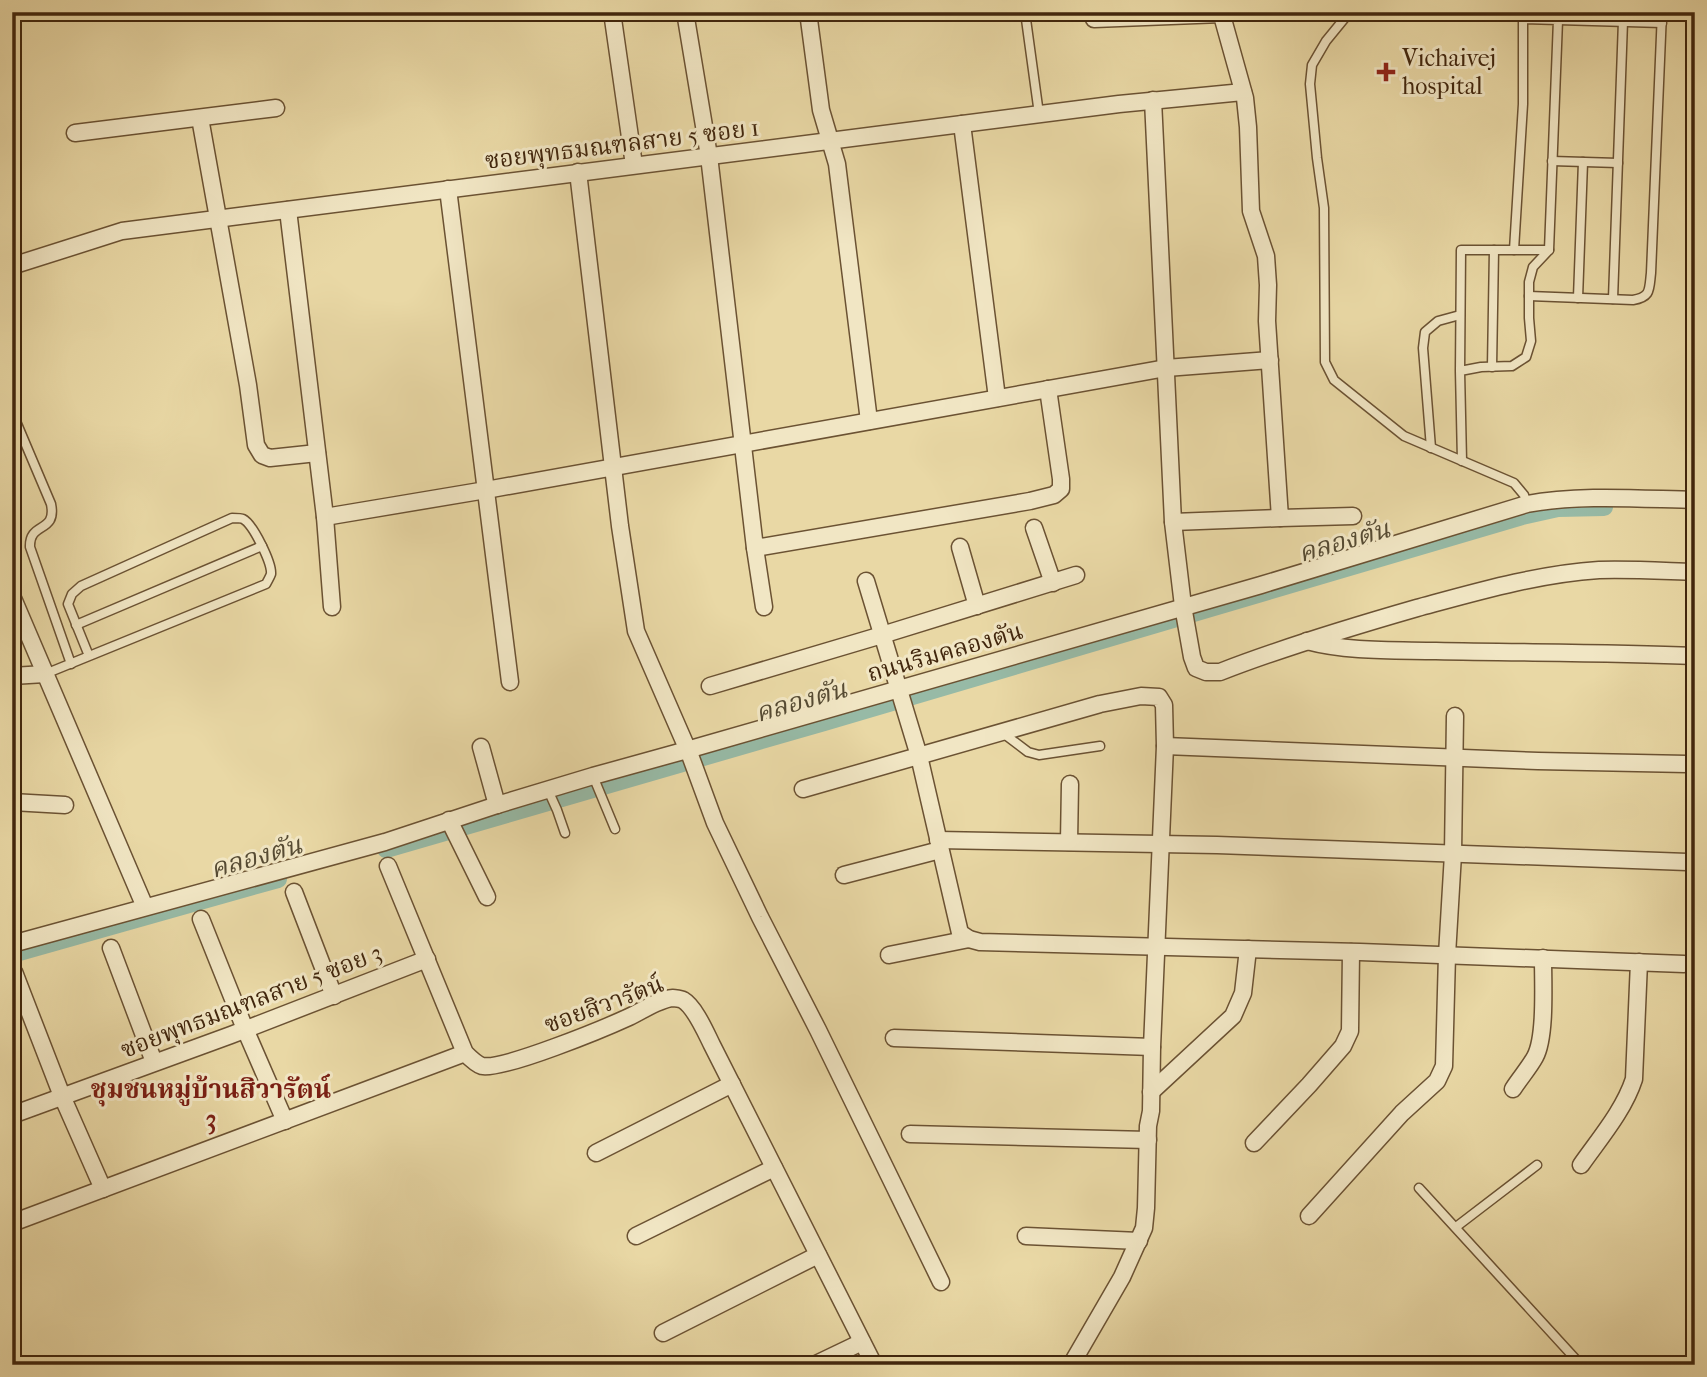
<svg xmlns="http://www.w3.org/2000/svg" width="1707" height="1377" font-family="'IM FELL French Canon','Noto Serif Thai',serif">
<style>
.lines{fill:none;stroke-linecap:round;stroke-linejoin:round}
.canal{stroke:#97baa6;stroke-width:18}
.lane-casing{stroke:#6b5233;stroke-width:11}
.street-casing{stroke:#6b5233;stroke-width:19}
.lane{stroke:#f1e6c4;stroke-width:8}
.street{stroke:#f1e6c4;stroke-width:16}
.poi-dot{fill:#8f2418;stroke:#f1e6c4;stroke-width:2.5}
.labels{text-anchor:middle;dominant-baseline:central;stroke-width:6;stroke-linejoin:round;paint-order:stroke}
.poi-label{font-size:24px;fill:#41260d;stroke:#f1e6c4;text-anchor:start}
.street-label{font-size:24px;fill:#41260d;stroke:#f1e6c4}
.water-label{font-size:26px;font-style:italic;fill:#564b33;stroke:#f1e6c4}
.neighbourhood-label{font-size:26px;font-weight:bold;fill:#7a1f14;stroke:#f1e6c4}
</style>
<rect width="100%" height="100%" fill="#e9d8a5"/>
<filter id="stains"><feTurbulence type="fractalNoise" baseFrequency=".00286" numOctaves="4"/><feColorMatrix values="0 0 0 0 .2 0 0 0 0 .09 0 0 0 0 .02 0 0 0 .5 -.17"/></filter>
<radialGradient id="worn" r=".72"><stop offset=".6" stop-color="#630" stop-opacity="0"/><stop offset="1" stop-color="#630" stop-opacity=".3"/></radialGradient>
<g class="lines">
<g class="canal">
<path d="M386,849L824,722L1522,516L1558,508L1604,507"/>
<path d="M12,954L278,879"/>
</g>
<defs>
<g id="lane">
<path d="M1025,12L1039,114"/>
<path d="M1346,12L1344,19L1326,41L1312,65L1310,84L1317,158L1324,208L1325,362L1334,380L1404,436L1514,483L1524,495L1527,504"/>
<path d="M1558,12V20L1662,23"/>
<path d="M1552,161L1618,163"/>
<path d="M1514,250H1549"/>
<path d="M1529,296L1633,300C1651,297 1649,290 1651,273L1662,12"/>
<path d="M1578,298L1583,162"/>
<path d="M1613,299L1623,21"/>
<path d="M1492,367L1494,250"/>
<path d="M1460,371L1461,250H1514L1523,104V19L1558,20L1549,250L1533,267L1529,282V318L1531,341L1526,357L1512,366L1481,367L1460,371L1462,461"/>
<path d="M12,412L51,504C57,534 29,521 30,547L71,664"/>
<path d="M1431,448L1423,348L1425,332L1438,321L1460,315"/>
<path d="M76,625L262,546"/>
<path d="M45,674L266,584C268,580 270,577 271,574C272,563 253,524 243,519C241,518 235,518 232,518L81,586L72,594L68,604L89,656"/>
<path d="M1003,733L1028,752L1039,755L1100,746"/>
<path d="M593,776L615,829"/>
<path d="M548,790L557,810L565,833"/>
<path d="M1419,1188L1581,1365"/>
<path d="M1456,1227L1537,1165"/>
</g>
<g id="street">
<path d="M612,12L634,165"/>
<path d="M685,12L709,156L755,548L764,607"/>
<path d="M808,12L821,110L837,164L869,421"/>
<path d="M1221,12L1245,98L1248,127L1251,211L1266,256L1268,285L1267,321L1280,518L1353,516"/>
<path d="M1094,19L1222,14"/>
<path d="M1153,100L1173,522L1183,606L1192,657L1196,668L1206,672H1220C1284,647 1351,627 1417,608C1476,592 1537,574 1599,570C1631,569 1663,571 1695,572"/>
<path d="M200,118L248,385L256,445L262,455L270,458L317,453"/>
<path d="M962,124L997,398"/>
<path d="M75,133L276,108"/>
<path d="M578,172L620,526L636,631L690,755L715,823L760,917L818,1030L941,1282"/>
<path d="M448,189L510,682"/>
<path d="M288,210L325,517L332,607"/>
<path d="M12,266L122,231L1119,104L1243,92"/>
<path d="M325,517L486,490L1166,368L1270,360"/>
<path d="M1173,522L1280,518"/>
<path d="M1034,528L1053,583"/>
<path d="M960,547L977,606"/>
<path d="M755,548L1030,501L1054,495L1061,489V479L1048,389"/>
<path d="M866,581L919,756L960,933L969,939L980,942L1360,952L1684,964"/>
<path d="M12,596L145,907"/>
<path d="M1307,641C1348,652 1394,650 1436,651C1522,653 1609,652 1695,656"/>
<path d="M12,676L45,674"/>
<path d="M710,686L882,635L1076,575"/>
<path d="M1165,746L1538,761L1687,764"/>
<path d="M481,747L497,805"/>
<path d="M803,789L1100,704L1141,696L1159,697L1164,705L1165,746L1152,1047L1151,1111L1148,1126L1146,1208L1144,1228L1122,1277L1071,1365"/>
<path d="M12,802L65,805"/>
<path d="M449,820L487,897"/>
<path d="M938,840L1217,845L1687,862"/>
<path d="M1069,842L1070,784"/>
<path d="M388,866L465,1053C470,1058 476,1064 482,1066C504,1070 605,1028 629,1017C642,1011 659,999 673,998C674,998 682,999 683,1000C695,1007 706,1033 712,1045L874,1365"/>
<path d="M844,875L940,850"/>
<path d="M294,892L334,996"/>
<path d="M201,919L245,1029L285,1121"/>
<path d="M12,944L385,842L497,805L593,776L687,750L1261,585L1527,504C1579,494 1642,499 1695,500"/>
<path d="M111,948L154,1062"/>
<path d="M889,955L969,939"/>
<path d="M14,972L62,1096L103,1189"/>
<path d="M894,1038L1152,1047"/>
<path d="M1513,1089C1520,1078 1529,1068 1535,1057C1546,1037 1543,983 1543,958"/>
<path d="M1151,1092L1233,1016L1243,993L1248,949"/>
<path d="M12,1115L231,1035L427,959"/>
<path d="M910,1134L1148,1140"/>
<path d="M1254,1143L1309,1085L1343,1046L1350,1031L1351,952"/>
<path d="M596,1153L732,1084"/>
<path d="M1581,1165C1600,1138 1624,1110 1634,1079L1639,962"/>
<path d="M1309,1216L1402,1113L1437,1081L1444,1066L1447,955L1453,854L1455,716"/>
<path d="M12,1223L465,1053"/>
<path d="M636,1236L774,1168"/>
<path d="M1026,1236L1139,1241"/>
<path d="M663,1333L818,1255"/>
<path d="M814,1365L862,1342"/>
</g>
</defs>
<use href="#lane" class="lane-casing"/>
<use href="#street" class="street-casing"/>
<use href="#lane" class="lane"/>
<use href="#street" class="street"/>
</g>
<path class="poi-dot" d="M1382.5 61.5h7v7h7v7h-7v7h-7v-7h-7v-7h7z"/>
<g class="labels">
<g class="poi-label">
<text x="1402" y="58">Vichaivej<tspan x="1402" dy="28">hospital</tspan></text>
</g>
<g class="street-label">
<text transform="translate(622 144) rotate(-7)">ซอยพุทธมณฑลสาย 5 ซอย 1</text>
<text transform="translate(945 652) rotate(-16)">ถนนริมคลองตัน</text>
<text transform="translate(251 1001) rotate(-21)">ซอยพุทธมณฑลสาย 5 ซอย 3</text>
<text transform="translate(604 1004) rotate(-20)">ซอยสิวารัตน์</text>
</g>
<g class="water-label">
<text transform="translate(1344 541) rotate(-16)">คลองตัน</text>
<text transform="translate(801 701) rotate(-16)">คลองตัน</text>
<text transform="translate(256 857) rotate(-16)">คลองตัน</text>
</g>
<g class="neighbourhood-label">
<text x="211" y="1089">ชุมชนหมู่บ้านสิวารัตน์<tspan x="211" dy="30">3</tspan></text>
</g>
</g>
<rect width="1707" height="1377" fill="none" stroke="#e9d8a5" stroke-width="42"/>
<rect x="14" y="14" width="1679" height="1349" fill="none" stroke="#41260d" stroke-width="3.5"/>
<rect x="21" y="21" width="1665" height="1335" fill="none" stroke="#41260d" stroke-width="2"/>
<rect width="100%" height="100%" filter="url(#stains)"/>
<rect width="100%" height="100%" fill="url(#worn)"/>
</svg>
